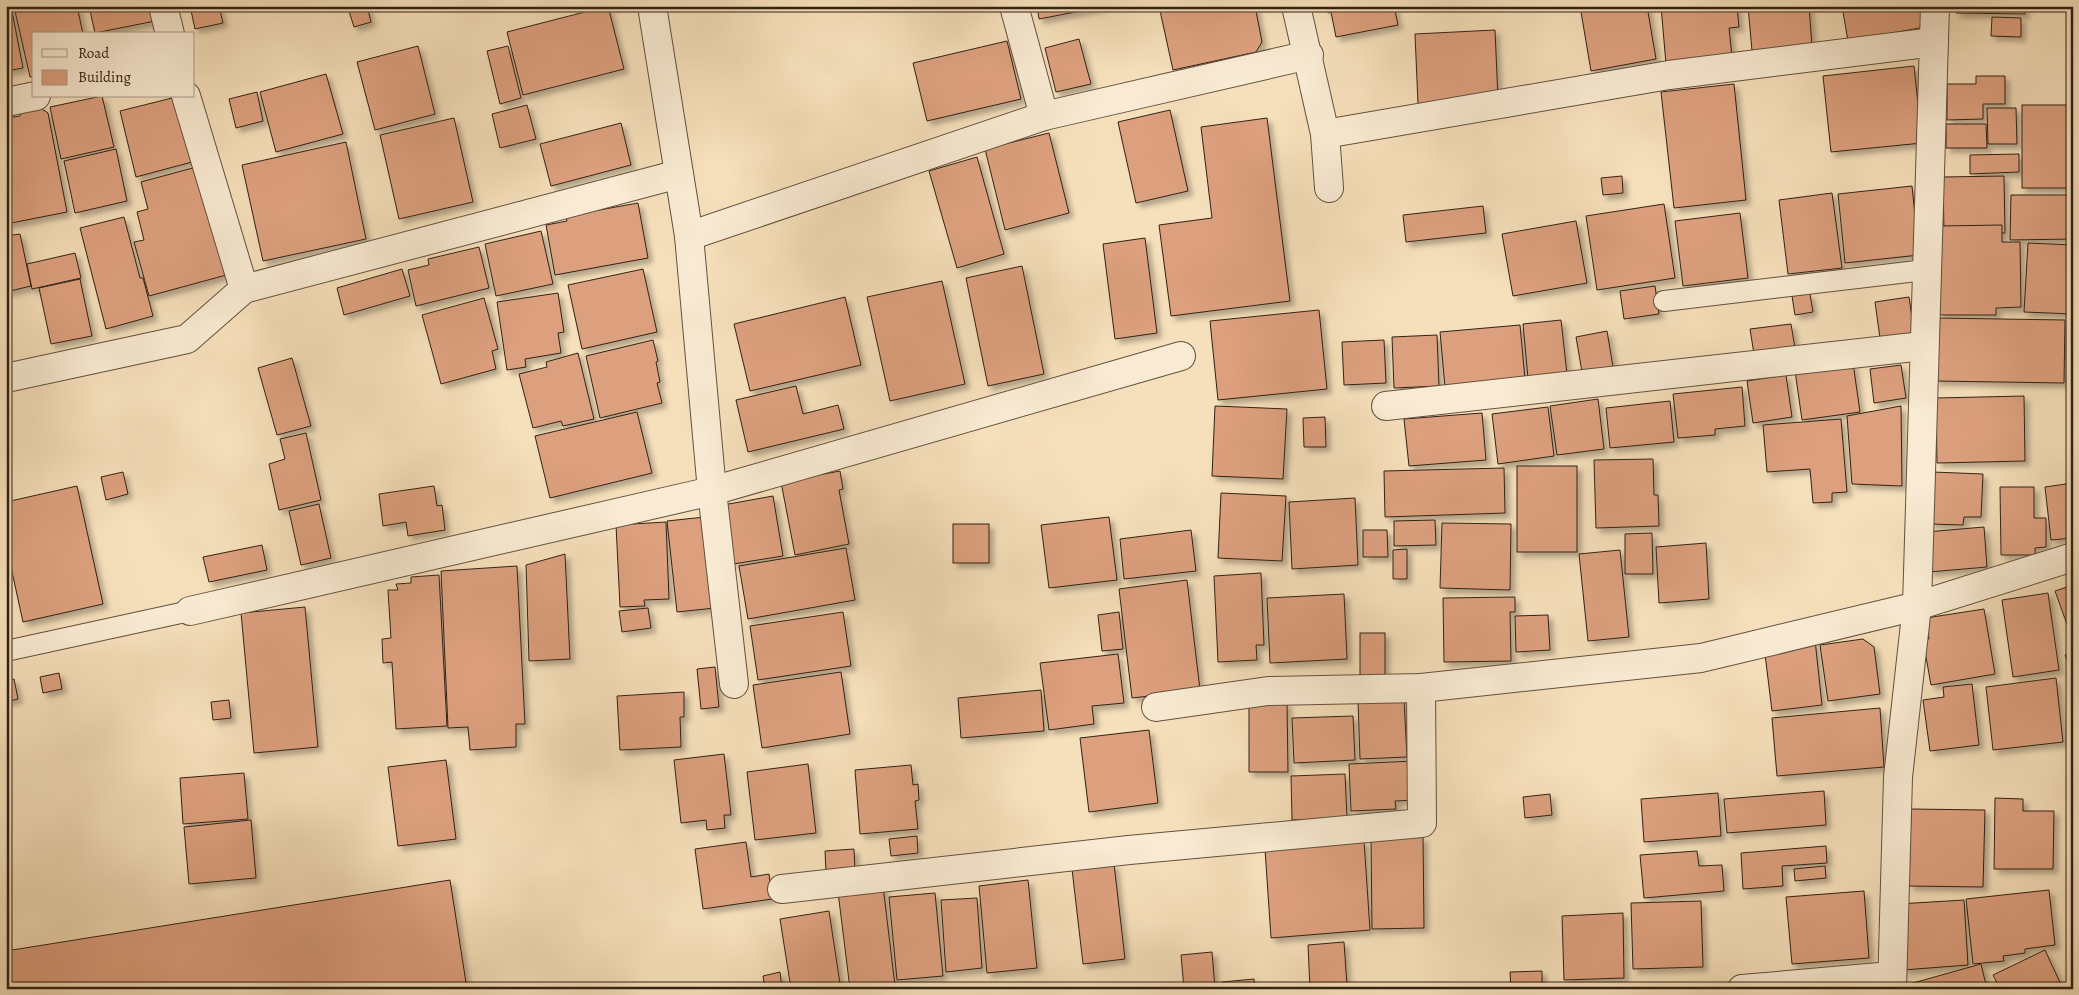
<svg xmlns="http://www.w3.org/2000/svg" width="2079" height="995" font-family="Alegreya,serif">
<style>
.building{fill:#dda07e;stroke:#312115;filter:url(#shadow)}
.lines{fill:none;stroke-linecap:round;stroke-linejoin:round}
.lane-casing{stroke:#62513e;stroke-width:22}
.street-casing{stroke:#62513e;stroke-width:30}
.lane{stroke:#f9ebd3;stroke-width:20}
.street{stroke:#f9ebd3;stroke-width:28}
</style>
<defs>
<filter id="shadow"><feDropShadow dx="4.5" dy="4.5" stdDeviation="2.5" flood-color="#0004"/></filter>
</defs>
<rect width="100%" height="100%" fill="#f6e0bb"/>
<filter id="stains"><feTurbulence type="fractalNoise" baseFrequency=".004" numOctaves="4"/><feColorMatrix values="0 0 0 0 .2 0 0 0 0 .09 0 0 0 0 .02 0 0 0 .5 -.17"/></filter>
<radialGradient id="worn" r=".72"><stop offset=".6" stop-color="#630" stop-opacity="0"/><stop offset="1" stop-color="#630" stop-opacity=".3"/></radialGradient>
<g class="building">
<path d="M6,6H11L23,68L6,71Z"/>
<path d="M34,6H77L83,34H34V76L30,77L15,11Z"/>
<path d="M89,6H153L155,21L95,33Z"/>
<path d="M190,6H219L223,23L195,29Z"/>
<path d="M353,6H367L371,22L354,27L348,8Z"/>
<path d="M608,6L624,69L523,95L507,32Z"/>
<path d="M1037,6H1107L1039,19Z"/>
<path d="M1159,6H1255L1262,42L1256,52L1173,70Z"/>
<path d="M1327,6H1394L1398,25L1336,37L1331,12L1328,13Z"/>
<path d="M1580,6H1647L1656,59L1591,71Z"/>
<path d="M1661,6H1737L1739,27L1729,28L1732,57L1666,64Z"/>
<path d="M1748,6H1809L1812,46L1752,51Z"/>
<path d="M1842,6H1921L1925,27L1848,41Z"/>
<path d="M1956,6H2025V14L1956,13Z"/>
<path d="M1992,17L2021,18V37L1991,36Z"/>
<path d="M1495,30L1498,99L1418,104L1415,34Z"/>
<path d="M1079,39L1091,84L1056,92L1045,48Z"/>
<path d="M1007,41L1021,99L927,121L913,63Z"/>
<path d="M418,46L435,114L375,130L357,62Z"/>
<path d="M508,46L521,98L500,104L487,51Z"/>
<path d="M1914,66L1922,143L1831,152L1823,76Z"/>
<path d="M326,74L343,134L276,152L260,92Z"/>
<path d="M1976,76H2005V104H1983V119L1947,120V84H1976Z"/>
<path d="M1734,84L1746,200L1674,208L1661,92Z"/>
<path d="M257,92L263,121L236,128L229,99Z"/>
<path d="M102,96L114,147L61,159L50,107Z"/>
<path d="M176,97L192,162L136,177L120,111Z"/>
<path d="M527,105L536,139L500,148L492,114Z"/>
<rect x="2022" y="105" width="51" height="83"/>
<path d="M39,107L48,113L67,212L6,224V118L20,116L22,110Z"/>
<path d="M1987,108H2016L2017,144H1988Z"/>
<path d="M1170,110L1188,191L1136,203L1118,122Z"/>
<path d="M454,118L473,202L399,219L380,135Z"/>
<path d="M1267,118L1290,301L1171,316L1159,225L1212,218L1201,127Z"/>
<path d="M621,123L631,165L551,186L540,144Z"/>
<path d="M1946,124H1986L1987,148H1946Z"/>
<path d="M1049,133L1069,213L1005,230L985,149Z"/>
<path d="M346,142L366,239L263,261L242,165Z"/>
<path d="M116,149L127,201L75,213L64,161Z"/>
<path d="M2019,154V172L1970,174V155Z"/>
<path d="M977,157L1004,254L957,268L929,171Z"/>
<path d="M200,166L230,274L149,296L134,242L144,240L137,212L148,209L141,182Z"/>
<path d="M1622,176L1623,193L1603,195L1601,178Z"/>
<path d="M2004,176L2005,233L1944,234L1943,177Z"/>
<path d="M1912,186L1919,255L1845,263L1838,194Z"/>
<path d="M1832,193L1842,268L1788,274L1779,200Z"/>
<path d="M2011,195H2073V239L2010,240Z"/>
<path d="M638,203L648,258L555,275L546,225L567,221L566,216Z"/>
<path d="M1664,204L1675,278L1597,290L1586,216Z"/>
<path d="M1483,206L1486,233L1406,242L1403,215Z"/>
<path d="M1740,213L1748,278L1683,286L1675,221Z"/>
<path d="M124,217L140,278H143L153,316L106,329L80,228Z"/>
<path d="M1576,221L1587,283L1513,296L1502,234Z"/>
<path d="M2002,225V242H2020L2021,307L1996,308V315H1939V226Z"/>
<path d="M541,231L553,284L496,296L485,244Z"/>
<path d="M20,234L31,286L6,292V236Z"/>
<path d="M1145,238L1157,333L1115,339L1103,244Z"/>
<path d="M2028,243L2073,245V314L2024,312Z"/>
<path d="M479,247L489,288L416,306L408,270L429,265L428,259Z"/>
<path d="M75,253L81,278L32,289L27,264Z"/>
<path d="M1022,266L1044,374L988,386L966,278Z"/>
<path d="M402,269L410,296L344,315L337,288Z"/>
<path d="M643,269L657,332L582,349L568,285Z"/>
<path d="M80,279L92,336L51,344L39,288Z"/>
<path d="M942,281L965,384L890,401L867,297Z"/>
<path d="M1655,286L1659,314L1624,319L1620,291Z"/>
<path d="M558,293L564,332L558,333L561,353L525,359L526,367L507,370L497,302Z"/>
<path d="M1810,294L1813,312L1795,315L1792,296Z"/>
<path d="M845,297L861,365L750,391L734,324Z"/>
<path d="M1909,297L1914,333L1880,338L1875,302Z"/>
<path d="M484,298L498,349L492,351L496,369L441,384L422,315Z"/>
<path d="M1319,310L1327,389L1218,400L1210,321Z"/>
<path d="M1936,318L2065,320L2064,383L1935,381Z"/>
<path d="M1561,320L1567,374L1528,378L1523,324Z"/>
<path d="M1791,324L1795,348L1754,354L1750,329Z"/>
<path d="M1520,325L1525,379L1445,387L1440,332Z"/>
<path d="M1607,331L1613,367L1582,372L1576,337Z"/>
<path d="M1437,335L1439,386L1394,388L1392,337Z"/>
<path d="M653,340L658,361L656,362L660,382L657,383L662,403L600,418L586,356Z"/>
<path d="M1384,340L1386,383L1344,385L1342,342Z"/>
<path d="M578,353L594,419L563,426L561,421L533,428L519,374L547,367L546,362Z"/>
<path d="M292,358L311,426L277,435L258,368Z"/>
<path d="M1853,363L1860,412L1802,420L1795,371Z"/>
<path d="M1901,365L1906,398L1874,403L1870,369Z"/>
<path d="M1786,375L1792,417L1753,423L1747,381Z"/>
<path d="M796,386L803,414L838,405L844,429L748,452L736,400Z"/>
<path d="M1742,387L1745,426L1715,429V435L1678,438L1673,394Z"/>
<path d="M2024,396L2025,461L1937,463L1936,398Z"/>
<path d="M1598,399L1604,449L1557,455L1550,406Z"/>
<path d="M1670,401L1674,442L1610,448L1606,408Z"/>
<path d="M1215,406L1287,409L1283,479L1212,476Z"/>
<path d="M1901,406L1902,486L1852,484L1847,416Z"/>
<path d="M1548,407L1554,456L1498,464L1492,414Z"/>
<path d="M637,412L652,473L550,498L535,436Z"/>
<path d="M1482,413L1486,460L1409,466L1404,419Z"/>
<path d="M1325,417L1326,447H1304L1303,418Z"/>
<path d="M1841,419L1847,492L1832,493V502L1813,503L1810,469L1767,472L1763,425Z"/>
<path d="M306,433L321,500L279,510L269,464L285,459L280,439Z"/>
<path d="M1653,459L1654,495H1658L1659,526L1596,528L1594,460Z"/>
<rect x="1517" y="466" width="60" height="86"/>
<path d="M1504,468L1505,513L1385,517L1384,471Z"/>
<path d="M840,471L843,489L839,490L849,544L795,555L781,482Z"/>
<path d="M123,472L128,494L106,500L101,477Z"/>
<path d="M1933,472L1983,474L1981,517H1964L1963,525L1930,524Z"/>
<path d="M2073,483V538L2051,540L2045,487Z"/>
<path d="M77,486L103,604L23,622L6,544V502Z"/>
<path d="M434,486L437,506L442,505L445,530L408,536L406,522L383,526L379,494Z"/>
<path d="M2000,487H2034V518H2046V547L2035,548V555H2001Z"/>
<path d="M1221,493L1286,496L1282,561L1218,558Z"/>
<path d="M773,496L783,556L733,564L723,505Z"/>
<path d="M1355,498L1358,565L1292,569L1289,502Z"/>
<path d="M319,504L331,558L301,565L289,511Z"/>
<path d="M705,517L715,608L677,612L667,521Z"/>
<path d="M1109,517L1117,580L1049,588L1041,525Z"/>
<path d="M1435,520L1436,545L1394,546V521Z"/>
<path d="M666,522L669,599L644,600L645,606L620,607L616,525Z"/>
<path d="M1442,523L1511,524L1510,590L1440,588Z"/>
<rect x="953" y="524" width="36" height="39"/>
<path d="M1984,527L1987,567L1929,572L1926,532Z"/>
<path d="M1191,530L1196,571L1124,579L1120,539Z"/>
<path d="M1363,530H1387L1388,557H1363Z"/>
<path d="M1652,533L1653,574H1625V534Z"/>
<path d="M1706,543L1709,599L1659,603L1656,547Z"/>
<path d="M262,545L267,570L209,582L203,557Z"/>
<path d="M846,548L855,600L748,619L739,566Z"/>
<path d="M1407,549V579H1393V550Z"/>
<path d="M1620,550L1629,637L1588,641L1579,554Z"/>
<path d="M565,554L570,659L529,661L526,565Z"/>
<path d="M517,566L525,724H516V747L470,750L468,727L448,728L441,571Z"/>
<path d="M1261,573L1264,645H1256L1257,660L1218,662L1214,576Z"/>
<path d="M439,575L447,726L396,729L392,662L383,663L382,639L391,638L388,590H398L396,584L411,583V577Z"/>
<path d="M1187,580L1200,690L1132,698L1119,589Z"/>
<path d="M2073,585V641L2055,591Z"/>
<path d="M2048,593L2059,670L2013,677L2002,600Z"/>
<path d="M1344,594L1347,659L1270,663L1267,598Z"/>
<path d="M1515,597V612H1510L1511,661L1444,662L1443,598Z"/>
<path d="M305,607L318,747L254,753L241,613Z"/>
<path d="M648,608L651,628L622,632L619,611Z"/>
<path d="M1984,609L1995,674L1931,685L1923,640L1929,639L1926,618Z"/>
<path d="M843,612L851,666L758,680L750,626Z"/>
<path d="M1119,612L1123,649L1102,651L1098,615Z"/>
<path d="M1548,615L1550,650L1516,652L1515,616Z"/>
<rect x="1360" y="633" width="25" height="43"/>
<path d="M1863,639L1874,647L1880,694L1828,701L1820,645Z"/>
<path d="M1815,640L1822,705L1772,711L1764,646Z"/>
<path d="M2073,652V674L2065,655Z"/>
<path d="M1118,654L1124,703L1092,706L1094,724L1049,730L1040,663Z"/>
<path d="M715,667L719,707L701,709L697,669Z"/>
<path d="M841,672L850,734L762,748L753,685Z"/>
<path d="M59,673L62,689L43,693L40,677Z"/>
<path d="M2056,678L2063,742L1993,750L1986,687Z"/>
<path d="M14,679L18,699L6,702V681Z"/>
<path d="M1972,684L1979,745L1930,751L1923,700L1944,697L1943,687Z"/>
<path d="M1041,690L1044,731L961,738L958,698Z"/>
<path d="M684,692V717H680L681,747L620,750L617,696Z"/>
<path d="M1404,699L1407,757L1360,759L1358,701Z"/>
<path d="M229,700L231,718L213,720L211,702Z"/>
<path d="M1287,702L1288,772H1249V703Z"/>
<path d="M1880,708L1884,767L1777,776L1772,718Z"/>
<path d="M1353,716L1355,760L1294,763L1292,718Z"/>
<path d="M1149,730L1158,803L1089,812L1080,738Z"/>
<path d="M724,754L731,815H724L725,828L707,830L706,820L681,823L674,760Z"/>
<path d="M446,760L456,839L398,846L388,767Z"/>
<path d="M1414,761L1416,800L1395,801L1396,809L1351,811L1349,764Z"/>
<path d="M808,764L816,833L755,840L747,772Z"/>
<path d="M911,765L913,785L918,784L919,800L915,801L918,829L860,834L855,770Z"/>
<path d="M244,773L248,819L183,824L180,778Z"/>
<path d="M1345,774L1347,818L1292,820L1291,776Z"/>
<path d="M1824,791L1826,825L1727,833L1724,799Z"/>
<path d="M1718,793L1721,836L1644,842L1641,799Z"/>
<path d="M1550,794L1552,815L1525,818L1523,797Z"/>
<path d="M1995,798L2023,799V811H2054L2053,869H1994Z"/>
<path d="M1911,809L1985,810L1983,887L1909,886Z"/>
<path d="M251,820L256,878L189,884L184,827Z"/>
<path d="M917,836L918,853L891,856L889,839Z"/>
<path d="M1423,837L1424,928L1372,929L1371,838Z"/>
<path d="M1364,841L1370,930L1271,938L1265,849Z"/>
<path d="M746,842L751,877L769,874L772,899L703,909L695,849Z"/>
<path d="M1826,846L1827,863L1782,866L1783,886L1743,889L1741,853Z"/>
<path d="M854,849L855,871L826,872L825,851Z"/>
<path d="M1697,851L1699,866L1722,865L1724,891L1644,898L1640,855Z"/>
<path d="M1114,864L1125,959L1083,964L1072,869Z"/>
<path d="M1825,866L1826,878L1795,881L1794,869Z"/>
<path d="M450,880L467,989H6V951Z"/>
<path d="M1028,880L1037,968L987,973L979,886Z"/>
<path d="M883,886L895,986L850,989L838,892Z"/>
<path d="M2049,890L2055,945L2025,949V953L2003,956L2004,961L1973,964L1966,899Z"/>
<path d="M1864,891L1869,958L1792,964L1786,897Z"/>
<path d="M935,893L943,976L897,980L889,897Z"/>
<path d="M977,898L982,968L946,972L941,900Z"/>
<path d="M1964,900L1968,965L1903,970L1898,904Z"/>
<path d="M1701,901L1703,967L1633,969L1631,903Z"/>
<path d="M829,911L840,984L809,989H791L780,919Z"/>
<path d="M1623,913L1624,978L1564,980L1562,916Z"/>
<path d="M1344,942L1347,986L1310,989L1308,945Z"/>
<path d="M2045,950L2063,989H2000L1993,975Z"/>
<path d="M1212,952L1215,989H1184L1181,955Z"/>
<path d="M1981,964L1987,989H1895V988Z"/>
<path d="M1542,971V989H1511L1510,972Z"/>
<path d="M780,972L782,989H765L763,976Z"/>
<path d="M1254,979L1255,989H1223L1222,982Z"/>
<path d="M631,984V989H609V987Z"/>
</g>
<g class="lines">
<defs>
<g id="lane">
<path d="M1664,301L1925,270"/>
<path d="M6,651L190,611"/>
</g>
<g id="street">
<path d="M163,6L170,34"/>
<path d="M652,6L689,236L712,491L734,684"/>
<path d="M1014,6L1044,116"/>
<path d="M1296,6L1325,134L1329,188"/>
<path d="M186,96L244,289"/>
<path d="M6,102L36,96"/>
<path d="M1325,134L1669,75L1934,42"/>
<path d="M689,236L1044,116L1309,55"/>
<path d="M6,378L187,339L244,289L679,174"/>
<path d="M1386,406L1923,346"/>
<path d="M190,611L712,491L1181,356"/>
<path d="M1156,707L1268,691L1421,688L1701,658L1917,606L2073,557"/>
<path d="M782,889L1129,850L1422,823L1421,688"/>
<path d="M1742,989L1891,976"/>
<path d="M1892,989L1898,777L1917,606L1935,6"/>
</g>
</defs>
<use href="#lane" class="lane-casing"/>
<use href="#street" class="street-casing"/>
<use href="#lane" class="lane"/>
<use href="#street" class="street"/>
</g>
<rect width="2079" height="995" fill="none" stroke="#f6e0bb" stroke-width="25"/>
<rect x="8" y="8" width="2064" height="980" fill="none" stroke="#312115" stroke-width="2.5"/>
<rect x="12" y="12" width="2054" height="970" fill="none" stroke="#312115"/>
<rect x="32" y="32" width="162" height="65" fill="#f9ebd3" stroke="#a99a87"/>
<rect x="42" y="49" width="25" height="8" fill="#f9ebd3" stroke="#a99a87"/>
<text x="78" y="58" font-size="15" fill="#312115">Road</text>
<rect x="42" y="70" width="25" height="15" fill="#dda07e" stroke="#a99a87"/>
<text x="78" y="82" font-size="15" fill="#312115">Building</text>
<rect width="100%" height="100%" filter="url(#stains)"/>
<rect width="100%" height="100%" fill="url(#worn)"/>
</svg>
